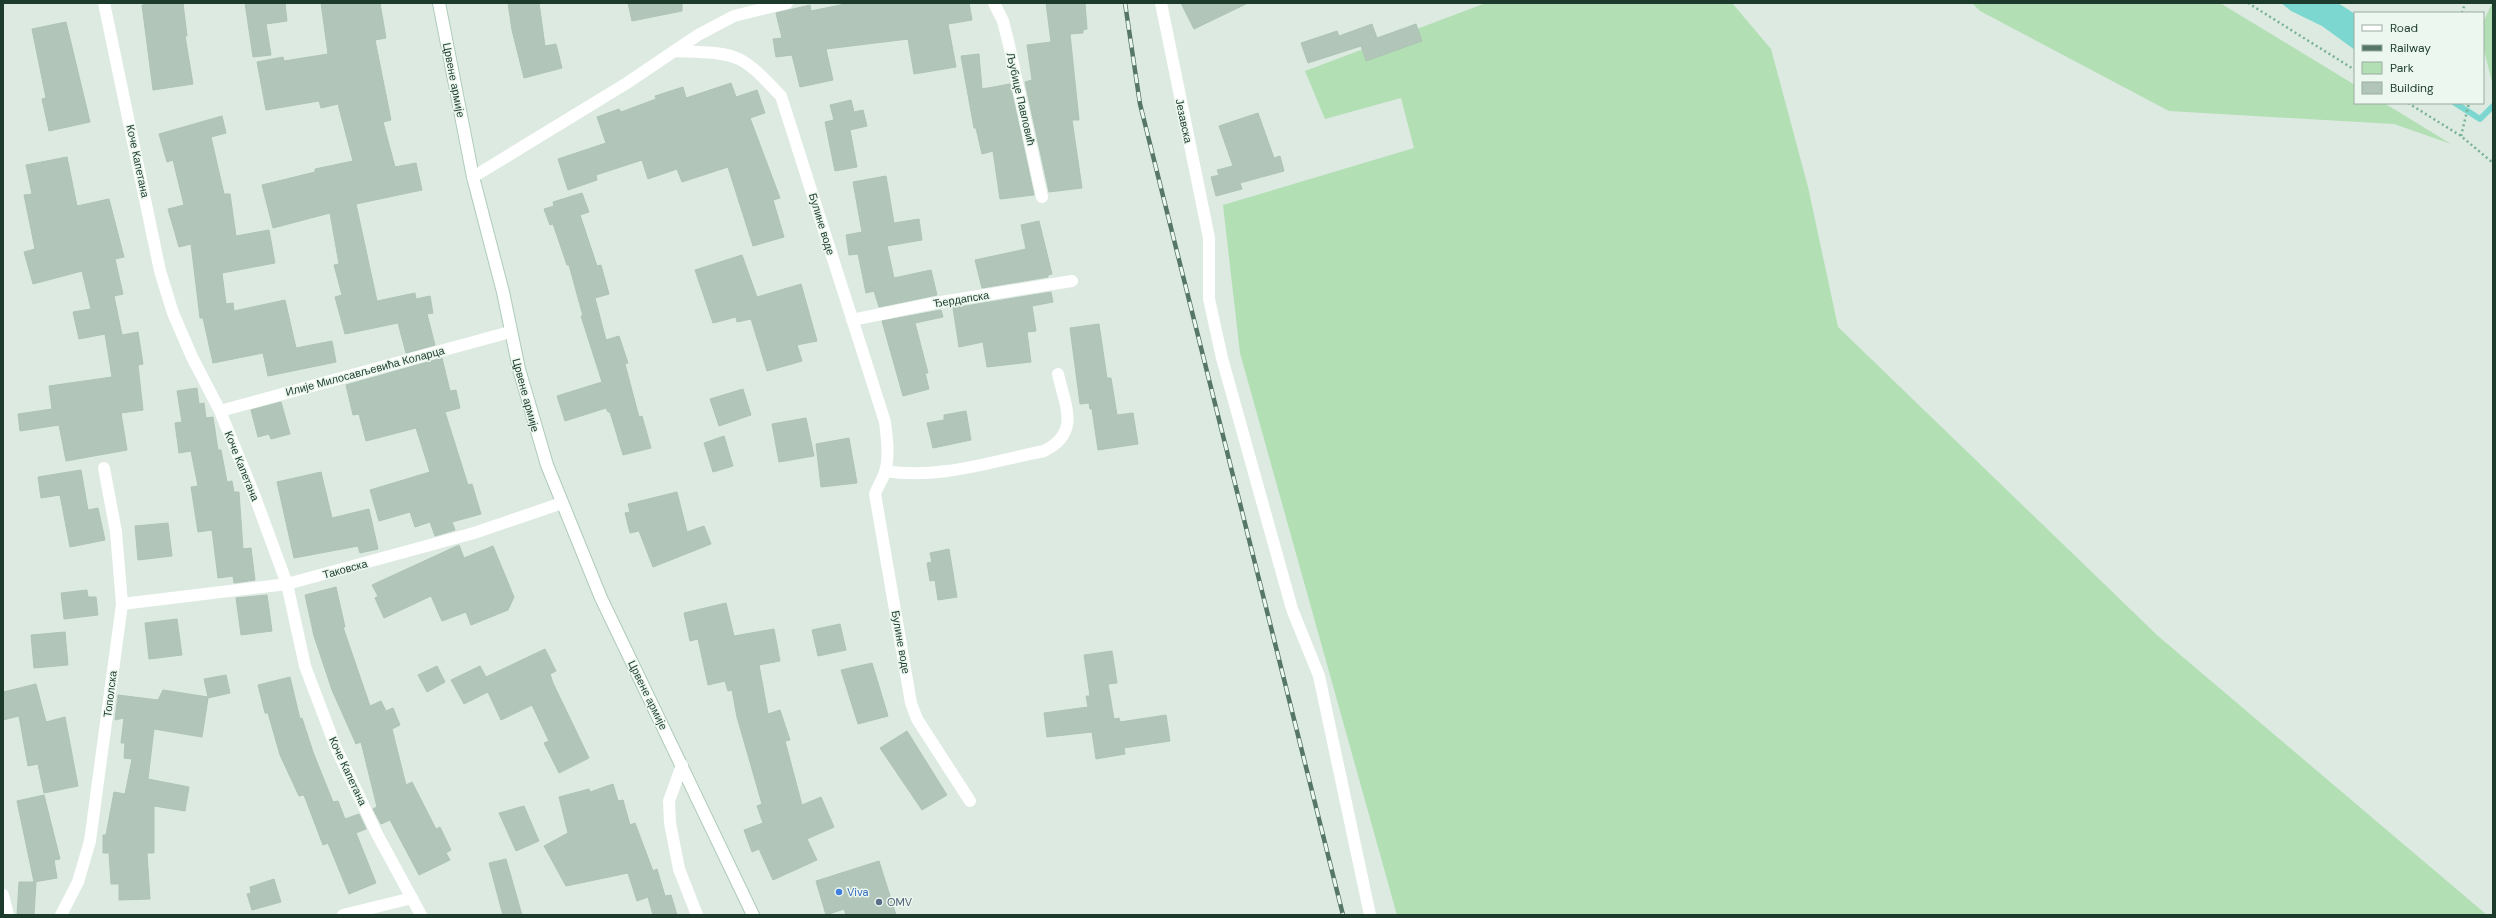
<svg xmlns="http://www.w3.org/2000/svg" width="2496" height="918" font-family="'DM Sans',sans-serif">
<style>
.green{fill:#b2dfb3}
.water{fill:#7cd7d0}
.lines{fill:none;stroke-linecap:round;stroke-linejoin:round}
.stream{stroke:#7cd7d0;stroke-width:6}
.building{fill:#b1c5b9;stroke:#aec4b6}
.secondary-casing{stroke:#aecbba;stroke-width:14}
.path{stroke:#78b293;stroke-width:2.5;stroke-dasharray:2 3;stroke-linecap:butt}
.minor{stroke:#fff;stroke-width:12}
.secondary{stroke:#fff;stroke-width:12}
.rail-casing{stroke:#567767;stroke-width:4.5}
.rail{stroke:#ecf7ef;stroke-width:3;stroke-dasharray:9;stroke-linecap:butt}
.shop-dot{fill:#3f7fe0;stroke:#ecf7ef;stroke-width:1.5}
.service-dot{fill:#5c6f8a;stroke:#ecf7ef;stroke-width:1.5}
.labels{text-anchor:middle;dominant-baseline:central;stroke-width:3;stroke-linejoin:round;paint-order:stroke}
.street-label{font-size:11px;fill:#1c3b2c;stroke:#ecf7ef}
.shop-label{font-size:11px;fill:#366cbe;stroke:#ecf7ef;text-anchor:start}
.service-label{font-size:11px;fill:#4e5e75;stroke:#ecf7ef;text-anchor:start}
</style>
<rect width="100%" height="100%" fill="#dceae1"/>
<g class="green">
<path d="M1486,3H1732L1771,49L1808,187L1838,327L2158,636L2487,915H1397L1240,353L1223,205L1414,148L1401,98L1325,119L1305,71Z"/>
<path d="M1972,3H2220L2355,85V103H2384L2451,144L2394,124L2169,111L1980,11Z"/>
<path d="M2492,3H2493V86L2483,46V23Z"/>
</g>
<path class="water" d="M2281,3H2338L2355,14V50L2322,26L2291,11Z"/>
<g class="lines">
<path class="stream" d="M2455,103L2480,119L2493,106"/>
</g>
<g class="building">
<path d="M160,3H183L187,36H185L193,84L153,90L142,5Z"/>
<path d="M245,3H285L287,21L266,24L271,55L253,57Z"/>
<path d="M321,3H380L386,38L375,40L391,120L383,122L395,167L416,163L422,190L356,204L377,301L415,293L416,299L430,296L433,313L427,314L435,345L406,353L398,323L345,334L335,297L342,295L334,265L339,264L330,213L273,228L262,185L315,172V169L353,161L338,104L321,108L319,101L266,110L257,62L283,57L284,61L328,54Z"/>
<path d="M508,3H539L545,46L556,44L562,68L524,78L512,30Z"/>
<path d="M628,3H682V11L632,21Z"/>
<path d="M850,3H969L972,20L948,24L956,67L914,74L908,39L826,49L833,80L800,87L792,55L776,57L773,39L782,38L776,13L810,5L811,11Z"/>
<path d="M1046,3H1085L1087,29L1083,30V33L1070,34L1079,120H1072L1082,188L1049,192L1025,82L1032,80L1027,45L1051,42Z"/>
<path d="M1181,3H1248L1194,29Z"/>
<path d="M66,22L90,122L49,131L42,99L46,98L32,29Z"/>
<path d="M1372,24L1377,38L1416,24L1422,41L1366,61L1361,46L1308,63L1301,43L1337,31L1339,36Z"/>
<path d="M979,54L982,89L1010,84L1034,195L1000,199L993,151L982,154L976,128H974L961,56Z"/>
<path d="M731,83L736,97L757,90L765,113L750,118L780,198L773,200L784,237L753,246L728,167L682,182L677,169L648,179L642,160L596,175L597,180L568,190L558,159L606,143L597,117L619,109L621,112L656,99L655,96L683,87L686,98Z"/>
<path d="M851,100L854,112L863,110L867,126L850,130L857,167L835,171L825,122L834,120L830,105Z"/>
<path d="M1258,113L1274,158L1280,156L1284,171L1240,183L1242,189L1216,196L1211,177L1219,175L1217,170L1233,166L1219,126Z"/>
<path d="M222,116L226,133L211,137L224,194H230L236,236L269,230L275,263L222,273L226,304L233,303L234,311L285,300L296,348L332,341L336,362L268,376L263,353L213,363L203,318H200L191,244L179,247L168,209L184,205L173,160L167,162L159,134Z"/>
<path d="M67,157L77,206L109,199L124,257L115,259L123,294L114,296L122,335L138,332L143,364L138,365L143,410L121,413L127,450L66,461L59,425L20,431L18,414L52,409L49,386L112,377L105,334L79,339L73,312L91,309L82,271L33,284L24,252L35,249L24,195L32,194L26,165Z"/>
<path d="M886,176L894,223L919,219L922,240L887,246L894,278L931,270L937,295L879,307L874,291L866,293L858,254L849,255L846,235L862,232L853,182Z"/>
<path d="M582,193L589,212L580,215L597,266L601,265L609,294L595,298L606,340L619,336L628,363L625,364L639,417L642,416L651,448L623,455L610,412H608L606,408L565,421L557,396L602,382L581,316H583L569,265H567L553,224L550,225L544,209L554,206L553,202Z"/>
<path d="M1039,221L1052,274L1048,275V277L982,288L975,260L1026,249L1021,225Z"/>
<path d="M742,255L757,297L801,284L817,341L797,345L802,361L767,371L751,319L737,322L736,317L713,323L695,270Z"/>
<path d="M1051,292L1053,302L1032,306L1036,331L1027,332L1031,362L987,367L983,342L959,347L953,308Z"/>
<path d="M941,310L943,317L915,323L928,373H925L929,389L903,396L882,321Z"/>
<path d="M1099,324L1107,378H1111L1117,415L1133,413L1138,444L1098,450L1092,409H1090L1089,403L1080,404L1070,328Z"/>
<path d="M442,358L450,391L456,390L460,408L445,412L468,485L472,484L481,514L452,522L455,530L435,536L430,522L415,527L410,512L379,521L370,490L430,472L416,428L366,441L359,414L353,415L346,385Z"/>
<path d="M197,388L199,404L204,403L206,418L213,417L218,450H221L227,482L232,481L234,492H239L243,549L251,548L255,580L234,583L233,576L218,578L212,530L198,532L191,487L198,486L191,451L179,453L175,423L182,422L177,391Z"/>
<path d="M743,389L751,415L719,426L710,399Z"/>
<path d="M281,402L290,434L271,439L269,434L258,437L251,410Z"/>
<path d="M966,411L971,440L933,448L927,423L944,420V415Z"/>
<path d="M806,418L814,456L779,462L772,424Z"/>
<path d="M724,436L733,466L713,472L704,443Z"/>
<path d="M849,438L857,483L821,487L816,444Z"/>
<path d="M81,470L88,510L98,508L105,540L70,547L60,495L41,498L38,477Z"/>
<path d="M321,472L332,518L369,509L378,549L360,553L358,546L294,558L277,482Z"/>
<path d="M677,492L687,532L704,526L711,544L653,567L639,531L630,533L625,513L630,512L628,504Z"/>
<path d="M168,523L172,556L138,560L135,526Z"/>
<path d="M459,545L464,558L493,546L514,597L508,610L471,625L466,612L442,621L431,596L384,618L375,598L378,596L372,585Z"/>
<path d="M949,549L957,597L938,600L935,580L930,581L927,563L932,562L930,553Z"/>
<path d="M336,587L345,627H343L370,706L381,701L386,711L393,708L400,725L392,729L406,785L412,782L436,829L440,827L451,850L446,853L450,860L419,875L390,820L381,824L373,809L377,807L361,742L356,744L332,690L314,636L305,595Z"/>
<path d="M87,590L88,597H96L98,615L64,619L61,593Z"/>
<path d="M267,595L272,631L241,635L236,598Z"/>
<path d="M726,603L734,636L774,629L780,661L759,665L768,714L780,710L790,740L785,741L802,805L821,797L834,827L807,839L817,860L773,880L759,849L752,852L744,830L763,823L757,806L762,804L737,717L732,690L728,691L725,681L708,685L698,639L690,641L684,613Z"/>
<path d="M177,619L182,655L149,659L145,623Z"/>
<path d="M840,624L846,650L818,656L812,630Z"/>
<path d="M65,632L68,665L34,668L31,635Z"/>
<path d="M545,649L556,671L550,674L553,683L589,758L559,773L544,743L549,741L532,705L501,720L488,692L464,704L451,680L480,666L486,677Z"/>
<path d="M1112,651L1117,683L1108,684L1114,719L1119,718L1120,722L1166,715L1170,741L1124,748L1125,754L1096,759L1092,732L1047,737L1044,713L1088,707L1086,696H1090L1084,655Z"/>
<path d="M872,663L888,716L858,724L841,670Z"/>
<path d="M437,666L445,682L427,692L418,675Z"/>
<path d="M226,675L230,693L208,698L202,737L154,729L148,779L189,787L185,811L154,806V853H147L150,899L119,900V884H111L109,853H103V835H106L114,792L125,794L132,759L124,758L125,743H121L124,718L115,720L118,695L158,700L163,690L208,697L204,679Z"/>
<path d="M290,677L300,719L302,718L313,752L333,802L338,801L345,819L359,814L366,829L356,833L376,883L349,894L328,843L323,845L304,795L299,796L280,755L268,713H265L258,685Z"/>
<path d="M36,684L46,722L65,717L78,786L44,793L38,764L28,766L19,716L3,720V692Z"/>
<path d="M907,731L947,795L922,810L880,748Z"/>
<path d="M613,784L618,801L623,800L630,825L635,823L653,871L657,869L665,896L671,895L677,915H653L648,897L637,901L628,873L566,886L544,846L568,833L559,797L589,789L590,792Z"/>
<path d="M44,795L60,859L54,860L57,878L34,882L17,801Z"/>
<path d="M524,806L539,841L516,851L499,813Z"/>
<path d="M506,859L522,915H503L489,863Z"/>
<path d="M879,861L896,915H846L844,909L826,915L816,881Z"/>
<path d="M274,879L281,902L252,910L247,894L251,893L250,887Z"/>
<path d="M19,882H36L34,915H17Z"/>
</g>
<g class="lines">
<defs>
<path id="secondary" d="M439,3L473,177L503,292L519,369L547,465L601,598L753,915"/>
</defs>
<use href="#secondary" class="secondary-casing"/>
<g class="path">
<path d="M2248,3L2355,70"/>
<path d="M2462,13L2465,3"/>
<path d="M2408,103L2461,136L2493,163"/>
<path d="M2461,136L2469,103"/>
</g>
<g class="minor">
<path d="M104,3L160,271L173,313L192,357L220,411L255,497L287,584L305,666L336,748L377,834L421,915"/>
<path d="M994,3L1003,21L1009,45L1042,197"/>
<path d="M1161,3L1209,238V299L1222,358L1292,609L1319,676L1370,915"/>
<path d="M674,51C691,52 723,51 739,59C755,67 769,84 781,96L885,422C887,438 889,453 886,469C884,477 878,486 875,494L911,703L917,719L970,801"/>
<path d="M473,177L627,83L698,35L734,16L787,3"/>
<path d="M852,320L935,303L1072,281"/>
<path d="M220,411L510,332"/>
<path d="M885,471C938,480 993,461 1044,451C1081,433 1065,406 1058,374"/>
<path d="M122,604L287,584L474,533L562,503"/>
<path d="M682,765L669,801L670,823L679,869L697,915"/>
<path d="M3,895L8,915"/>
<path d="M61,915L78,882L90,841L122,604L116,532L104,468"/>
<path d="M343,915L412,898"/>
</g>
<use href="#secondary" class="secondary"/>
<defs>
<path id="rail" d="M1125,3L1140,104L1343,915"/>
</defs>
<use href="#rail" class="rail-casing"/>
<use href="#rail" class="rail"/>
</g>
<circle class="shop-dot" cx="839" cy="892" r="4"/>
<circle class="service-dot" cx="879" cy="902" r="4"/>
<g class="labels">
<g class="street-label">
<text transform="translate(454 80) rotate(79)">Црвене армије</text>
<text transform="translate(1021 99) rotate(77)">Љубице Павловић</text>
<text transform="translate(1184 121) rotate(78)">Језавска</text>
<text transform="translate(138 161) rotate(78)">Коче Капетана</text>
<text transform="translate(822 224) rotate(73)">Булине воде</text>
<text transform="translate(961 299) rotate(-9)">Ђердапска</text>
<text transform="translate(365 371) rotate(-15)">Илије Милосављевића Коларца</text>
<text transform="translate(526 395) rotate(75)">Црвене армије</text>
<text transform="translate(242 466) rotate(68)">Коче Капетана</text>
<text transform="translate(345 569) rotate(-15)">Таковска</text>
<text transform="translate(901 642) rotate(80)">Булине воде</text>
<text transform="translate(110 694) rotate(-83)">Тополска</text>
<text transform="translate(648 695) rotate(64)">Црвене армије</text>
<text transform="translate(348 771) rotate(65)">Коче Капетана</text>
</g>
<g class="shop-label">
<text x="847" y="892">Viva</text>
</g>
<g class="service-label">
<text x="887" y="902">OMV</text>
</g>
</g>
<rect width="2496" height="918" fill="none" stroke="#1c3b2c" stroke-width="8"/>
<rect x="2354" y="12" width="130" height="92" fill="#ecf7ef" stroke="#99aca1"/>
<rect x="2362" y="25" width="20" height="6" fill="#ffffff" stroke="#99aca1"/>
<text x="2390" y="32" font-size="12" fill="#1c3b2c">Road</text>
<rect x="2362" y="45" width="20" height="6" fill="#567767" stroke="#99aca1"/>
<text x="2390" y="52" font-size="12" fill="#1c3b2c">Railway</text>
<rect x="2362" y="62" width="20" height="12" fill="#b2dfb3" stroke="#99aca1"/>
<text x="2390" y="72" font-size="12" fill="#1c3b2c">Park</text>
<rect x="2362" y="82" width="20" height="12" fill="#b1c5b9" stroke="#99aca1"/>
<text x="2390" y="92" font-size="12" fill="#1c3b2c">Building</text>
</svg>
